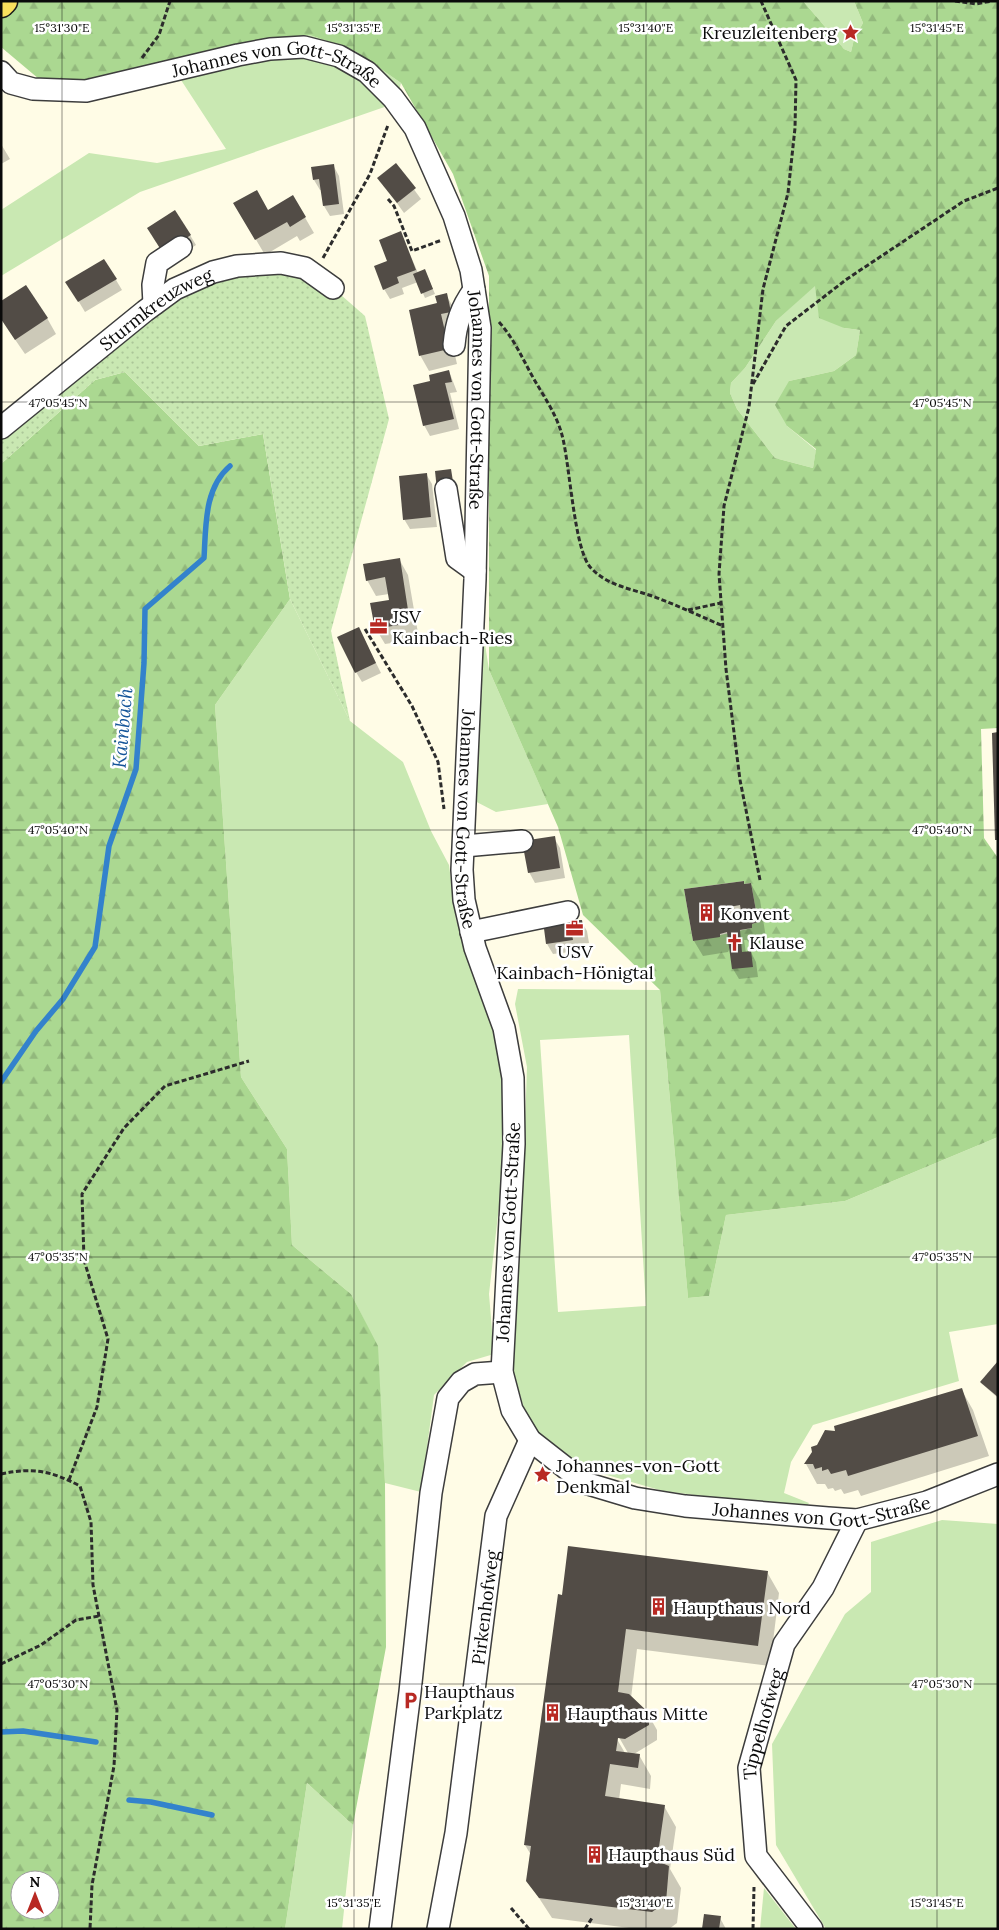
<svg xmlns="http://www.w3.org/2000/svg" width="999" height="1930" font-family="Lora,serif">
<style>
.grass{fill:#c9e8b2;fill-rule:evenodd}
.forest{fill:url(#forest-firs);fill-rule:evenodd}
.garden{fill:url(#garden-dots)}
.shadow{fill:#0003;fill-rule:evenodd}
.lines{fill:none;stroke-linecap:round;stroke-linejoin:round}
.stream{stroke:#3382cc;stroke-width:5.5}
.building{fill:#524c46;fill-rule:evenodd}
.minor-casing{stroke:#3d3d3d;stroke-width:24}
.major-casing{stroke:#1b1b1b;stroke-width:29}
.path{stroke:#2c2c2c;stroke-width:3;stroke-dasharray:5 2.5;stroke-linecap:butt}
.minor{stroke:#fff;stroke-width:21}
.major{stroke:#f9e05d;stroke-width:26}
.ticks{fill:none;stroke:#0a0a0a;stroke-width:1;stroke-opacity:0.45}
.labels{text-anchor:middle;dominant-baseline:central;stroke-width:5;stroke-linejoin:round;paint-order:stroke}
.poi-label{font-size:18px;fill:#0a0a0a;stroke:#fff;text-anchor:start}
.street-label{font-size:18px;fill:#0a0a0a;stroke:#fff}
.water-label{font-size:19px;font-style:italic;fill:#155599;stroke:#fff}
.ticks-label{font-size:12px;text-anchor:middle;fill:#0a0a0a;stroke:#fff;stroke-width:5;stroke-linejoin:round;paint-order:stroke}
</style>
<defs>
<pattern id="forest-firs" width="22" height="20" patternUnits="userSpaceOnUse" patternTransform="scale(1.25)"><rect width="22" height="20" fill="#abd891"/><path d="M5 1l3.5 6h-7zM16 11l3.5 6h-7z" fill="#92b87c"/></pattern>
<pattern id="garden-dots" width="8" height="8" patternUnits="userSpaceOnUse" patternTransform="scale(1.25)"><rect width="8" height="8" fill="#c9e8b2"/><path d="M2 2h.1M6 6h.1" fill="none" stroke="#abc698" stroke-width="1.8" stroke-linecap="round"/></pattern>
</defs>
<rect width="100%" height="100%" fill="#fffce6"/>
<g class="grass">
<path d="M803,1H854L863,23L854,39L851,52L844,49Z"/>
<path d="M310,35L355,51L401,83L396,103L140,192L1,276V210L89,153L157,163L226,149L181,80L86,91V80Z"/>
<path d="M815,285L844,328L860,330L856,355L834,371L789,381L787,426L816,450L813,468L775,458L737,409L730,393L731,383L745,368L776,321Z"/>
<path d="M475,579L489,670L548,804L496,812L467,797Z"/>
<path d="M290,599L350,721L403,762L431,831L449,865L456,920L497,1029L505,1082L503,1171L489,1294L494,1354L467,1362L434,1395L421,1492L385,1483L377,1346L351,1294L292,1245L287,1149L241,1077L215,705Z"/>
<path d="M518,989L660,990L688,1298L709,1296L726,1215L845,1201L998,1137V1324L949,1332L959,1381L813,1425L791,1462L784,1493L809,1503L805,1509L663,1491L586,1469L556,1450L541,1436L526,1415L510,1361L523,1185L527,1067L515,1004ZM629,1035L646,1306L558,1312L540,1040Z"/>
<path d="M942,1520L998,1524V1929H826L776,1845L772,1744L845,1614L871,1592V1542Z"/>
<path d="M307,1783L353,1825L342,1929H285Z"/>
<path d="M764,1888L796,1929H760Z"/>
</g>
<g class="forest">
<path d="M1,1H803L844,49L851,52L854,39L863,23L854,1H998V728L981,729L984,838L998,858V1137L845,1201L726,1215L709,1296L688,1298L660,990L583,915L558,827L489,670V276L453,174L401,83L355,51L310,35L86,80L39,79L1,47ZM815,286L819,318L844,328L860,330L856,355L834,371L789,381L775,405L787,426L816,449L813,468L775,458L737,409L730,393L731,383L745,368L776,321ZM744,881V884L751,883L758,922L752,924V928L693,941L684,889Z"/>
<path d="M125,372L199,446L263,434L290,599L215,705L241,1077L287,1149L292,1245L351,1294L378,1346L385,1483L386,1647L353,1825L307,1783L285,1929H1V464L95,380ZM20,1880H50V1910H20Z"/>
</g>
<path class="garden" d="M281,263L333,288L365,316L389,419L331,631L350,721L290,599L263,434L199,446L125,372L95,380L1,464V428L175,289Z"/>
<g class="shadow">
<path d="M1,144L10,159L1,164Z"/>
<path d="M333,165L339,176L344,214L330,216L324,206L322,190H320L314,180Z"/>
<path d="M396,165L421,199L404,213L379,178Z"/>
<path d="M293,197L314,233L300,241L297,236L265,255L235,204L268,211Z"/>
<path d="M401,233L418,273L427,275L435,294L425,298L418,282L402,288L404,294L390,299L384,289L389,262Z"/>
<path d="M190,235L196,245L170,262L154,239Z"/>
<path d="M104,260L122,290L85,312L67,282Z"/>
<path d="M446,295L455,310L449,329L457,364L429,371L420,355L438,304Z"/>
<path d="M47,318L56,334L25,354L1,319Z"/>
<path d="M449,371L457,392L450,393L459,429L430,436L424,425Z"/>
<path d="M426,474L432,484L437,527L410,529L404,519Z"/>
<path d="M399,559L408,575L419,639L385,644L376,629L390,601L389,594L376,596L367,580Z"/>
<path d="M364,639L381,673L362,682L356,672Z"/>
<path d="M554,838L560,848L565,878L535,883L529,872Z"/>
<path d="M743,883L745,885L751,884L760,900L766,938L760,939V943L750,945L747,940H744L746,953L751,952L756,962L758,977L739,979L733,969L730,948L728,952L703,956L694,941L685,890Z"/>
<path d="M581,921L587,931L589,943L577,944L578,951L553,954L547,944L544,922Z"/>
<path d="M998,1363V1398L981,1383Z"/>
<path d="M961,1389L973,1410L989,1456L861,1496L858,1490L844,1494L841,1489L835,1491L833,1488L828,1489L825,1484H817L806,1464L818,1446L837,1432Z"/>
<path d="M767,1572L779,1593L770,1666L637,1649L631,1698L648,1714L657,1730V1740L634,1754L639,1755L651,1776L650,1789L621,1784L619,1800L664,1806L676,1827L670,1869L681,1888L677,1923L669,1929H637L552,1918L528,1881L531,1855L525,1845L559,1596ZM616,1732L628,1753H625L614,1734Z"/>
<path d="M720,1918L726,1929H703Z"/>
</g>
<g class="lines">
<g class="stream">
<path d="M1,1082L36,1031L63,999L95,947L109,846L136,769L144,663L145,609L204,558C206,526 204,488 230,466"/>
<path d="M1,1732L23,1731L96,1742"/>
<path d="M129,1800L151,1802L212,1815"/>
</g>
</g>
<g class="building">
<path d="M396,163L416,188L397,203L377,178Z"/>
<path d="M334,164L339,204L323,206L319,179L313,180L311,167Z"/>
<path d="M257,190L268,210L293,195L306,217L290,227L287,222L255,240L233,203Z"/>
<path d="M175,210L191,235L163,253L147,228Z"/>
<path d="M401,231L416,270L397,277L399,283L383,290L374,266L387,261L379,240Z"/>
<path d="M104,259L117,279L78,302L65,282Z"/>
<path d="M425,269L433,289L421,294L413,274Z"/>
<path d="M26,285L48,318L15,340L1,319V301Z"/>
<path d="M447,293L451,312L441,314L449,349L419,356L409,310L437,303L435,296Z"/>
<path d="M449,370L452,382L445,383L454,419L423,426L413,385L430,381L429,375Z"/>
<path d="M451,469L454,488L437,490L435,471Z"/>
<path d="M427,473L431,517L403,520L399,476Z"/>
<path d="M400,558L410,623L375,629L370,603L389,600L385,577L366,581L363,564Z"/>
<path d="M359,627L376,663L355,673L337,637Z"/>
<path d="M998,732V840H995L992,733Z"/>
<path d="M555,836L560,868L528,873L522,841Z"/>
<path d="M744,881V884L751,883L758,922L752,924V928L740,930L742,952L751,951L753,967L732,969L727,932L720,934V937L693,941L684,889ZM740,905L742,917L726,919L724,908Z"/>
<path d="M582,920L584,933L572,934L573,940L546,944L543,921Z"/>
<path d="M998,1361V1397L980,1382Z"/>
<path d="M962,1388L978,1436L848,1476L846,1470L831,1474L828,1469L822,1471V1467L815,1469L813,1464H804L812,1452L811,1447L817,1445L825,1430L835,1431L834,1426Z"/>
<path d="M568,1546L768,1571L758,1646L626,1629L618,1692L629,1694L649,1713V1725L625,1739L618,1738L616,1751L640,1754L638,1768L610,1764L605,1796L665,1805L657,1861L669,1866L666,1902L652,1912L539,1898L526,1881L531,1846L524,1845L558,1594L562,1595Z"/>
<path d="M704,1914L721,1916L719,1929H702Z"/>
</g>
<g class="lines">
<defs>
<g id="minor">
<path id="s1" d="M1,72L11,83L33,89L86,91L238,55L270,49L304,47L339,56L367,72L393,98L415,128L454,216L471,270L480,328L475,579L462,870L464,900L475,948L504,1028L513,1078L514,1144L502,1372L512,1410L530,1440L585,1483L635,1498L685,1506L828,1518L857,1520L927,1502L998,1474"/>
<path d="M154,304L153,285L157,263L181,247"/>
<path d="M454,345C456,323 461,308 474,290"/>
<path id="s2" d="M1,428L145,311L175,289L213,272L237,266L281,263L305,268L333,288"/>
<path d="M446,489L457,558L475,571"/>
<path d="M464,846L522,841"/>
<path d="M471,932L568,912"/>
<path d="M380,1929L410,1692L431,1493L448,1398L461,1382L475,1374L502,1372"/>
<path id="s3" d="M438,1929L456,1833L496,1516L530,1440"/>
<path id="s4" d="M812,1929L756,1856L749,1768L784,1644L823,1588L857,1520"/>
</g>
<path id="major" d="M1,4L4,1"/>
</defs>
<use href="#minor" class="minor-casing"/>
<use href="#major" class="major-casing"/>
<g class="path">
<path d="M955,1L976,4L992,1"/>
<path d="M142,58L159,35L170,1"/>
<path d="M388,199L394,206L412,251L442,240"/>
<path d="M323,258L370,174L388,125"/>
<path d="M499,322C515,340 523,360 535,381C545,398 557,416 562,435C570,464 574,551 591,568C610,588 636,589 660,599C681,607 702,617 723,626"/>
<path d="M753,384L786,326L847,279L964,201L998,188"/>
<path d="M688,610L721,603"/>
<path d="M365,629L412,706L438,762L444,809"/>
<path d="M760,880L740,780L726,669L719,574L724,506L749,407L763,289L788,193L795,128L796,80L761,1"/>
<path d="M1,1474C34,1467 51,1471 80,1486L91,1522L93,1585L117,1710L114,1766L92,1885L90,1929"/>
<path d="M69,1480L97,1407L108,1339L84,1260L82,1194L124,1128L165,1086L249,1061"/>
<path d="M1,1664L41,1645L76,1620L99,1616"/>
<path d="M511,1908L529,1929"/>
<path d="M585,1929L592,1918"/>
<path d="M753,1929L754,1887"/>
</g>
<use href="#minor" class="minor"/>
<use href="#major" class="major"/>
</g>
<path class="ticks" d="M62,1V1929M354,1V1929M646,1V1929M937,1V1929M1,402H998M1,830H998M1,1257H998M1,1684H998"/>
<defs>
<symbol id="sight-bare" viewBox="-9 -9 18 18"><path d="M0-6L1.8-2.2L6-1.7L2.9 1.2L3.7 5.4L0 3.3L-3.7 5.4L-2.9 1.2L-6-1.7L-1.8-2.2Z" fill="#b82923" stroke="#fff" stroke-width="2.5" paint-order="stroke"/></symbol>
<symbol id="office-bare" viewBox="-9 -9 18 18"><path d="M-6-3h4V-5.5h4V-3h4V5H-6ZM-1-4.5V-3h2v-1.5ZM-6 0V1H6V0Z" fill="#b82923" stroke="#fff" stroke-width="2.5" paint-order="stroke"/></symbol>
<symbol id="building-bare" viewBox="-9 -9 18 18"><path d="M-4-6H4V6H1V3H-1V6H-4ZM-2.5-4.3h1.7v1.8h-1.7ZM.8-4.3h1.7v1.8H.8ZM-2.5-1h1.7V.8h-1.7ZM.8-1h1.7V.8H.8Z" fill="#b82923" stroke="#fff" stroke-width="2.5" paint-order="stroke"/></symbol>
<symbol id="church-bare" viewBox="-9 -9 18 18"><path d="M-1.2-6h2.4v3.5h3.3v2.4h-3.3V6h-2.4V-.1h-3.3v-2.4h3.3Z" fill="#b82923" stroke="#fff" stroke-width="2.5" paint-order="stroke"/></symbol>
<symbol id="parking-bare" viewBox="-9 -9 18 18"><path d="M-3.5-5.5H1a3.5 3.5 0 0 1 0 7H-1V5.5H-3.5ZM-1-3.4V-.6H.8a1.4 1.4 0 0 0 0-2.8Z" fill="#b82923" stroke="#fff" stroke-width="2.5" paint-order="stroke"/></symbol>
</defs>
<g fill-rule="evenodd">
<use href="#sight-bare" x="838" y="20" width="25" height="25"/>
<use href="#office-bare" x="366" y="614" width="25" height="25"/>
<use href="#building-bare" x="694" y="900" width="25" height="25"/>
<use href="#office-bare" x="562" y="916" width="25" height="25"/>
<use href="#church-bare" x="722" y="930" width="25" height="25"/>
<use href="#sight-bare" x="530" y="1462" width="25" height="25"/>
<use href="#building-bare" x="646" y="1594" width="25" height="25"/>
<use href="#parking-bare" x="398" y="1688" width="25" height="25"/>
<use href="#building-bare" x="540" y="1700" width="25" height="25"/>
<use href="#building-bare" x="582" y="1842" width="25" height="25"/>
</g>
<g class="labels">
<g class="poi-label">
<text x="837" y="32" text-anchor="end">Kreuzleitenberg</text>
<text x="392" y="616">JSV<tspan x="392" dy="21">Kainbach-Ries</tspan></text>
<text x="720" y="913">Konvent</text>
<text x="749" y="942">Klause</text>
<text x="575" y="951" text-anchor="middle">USV<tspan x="575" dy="21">Kainbach-Hönigtal</tspan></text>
<text x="556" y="1465">Johannes-von-Gott<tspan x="556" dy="21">Denkmal</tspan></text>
<text x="673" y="1607">Haupthaus Nord</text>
<text x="424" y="1691">Haupthaus<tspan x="424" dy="21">Parkplatz</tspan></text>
<text x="567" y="1713">Haupthaus Mitte</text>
<text x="608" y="1854">Haupthaus Süd</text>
</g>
<g class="street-label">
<text stroke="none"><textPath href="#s1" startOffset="289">Johannes von Gott-Straße</textPath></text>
<text stroke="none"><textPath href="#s2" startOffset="196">Sturmkreuzweg</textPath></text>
<text stroke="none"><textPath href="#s1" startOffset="739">Johannes von Gott-Straße</textPath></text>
<text stroke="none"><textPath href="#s1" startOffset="1159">Johannes von Gott-Straße</textPath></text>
<text transform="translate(508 1232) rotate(-87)">Johannes von Gott-Straße</text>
<text stroke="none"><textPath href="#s1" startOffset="2104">Johannes von Gott-Straße</textPath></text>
<text stroke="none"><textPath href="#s3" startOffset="325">Pirkenhofweg</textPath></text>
<text stroke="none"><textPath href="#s4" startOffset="226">Tippelhofweg</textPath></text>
</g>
<g class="water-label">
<text transform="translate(122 728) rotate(-85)">Kainbach</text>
</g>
</g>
<g class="ticks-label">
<text x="62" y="32">15°31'30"E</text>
<text x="354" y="32">15°31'35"E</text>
<text x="646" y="32">15°31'40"E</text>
<text x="937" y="32">15°31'45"E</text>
<text x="58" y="407">47°05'45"N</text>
<text x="942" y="407">47°05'45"N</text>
<text x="58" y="834">47°05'40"N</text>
<text x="942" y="834">47°05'40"N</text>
<text x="58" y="1261">47°05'35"N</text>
<text x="942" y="1261">47°05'35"N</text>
<text x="58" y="1688">47°05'30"N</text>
<text x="942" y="1688">47°05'30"N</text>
<text x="354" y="1907">15°31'35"E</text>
<text x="646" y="1907">15°31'40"E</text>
<text x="937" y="1907">15°31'45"E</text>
</g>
<rect width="999" height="1930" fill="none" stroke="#0a0a0a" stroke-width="5"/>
<g transform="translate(35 1895)"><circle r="24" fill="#ffffff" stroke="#9d9d9d"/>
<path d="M0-4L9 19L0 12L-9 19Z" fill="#b82923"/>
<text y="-8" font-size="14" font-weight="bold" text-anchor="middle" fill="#0a0a0a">N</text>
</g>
</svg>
